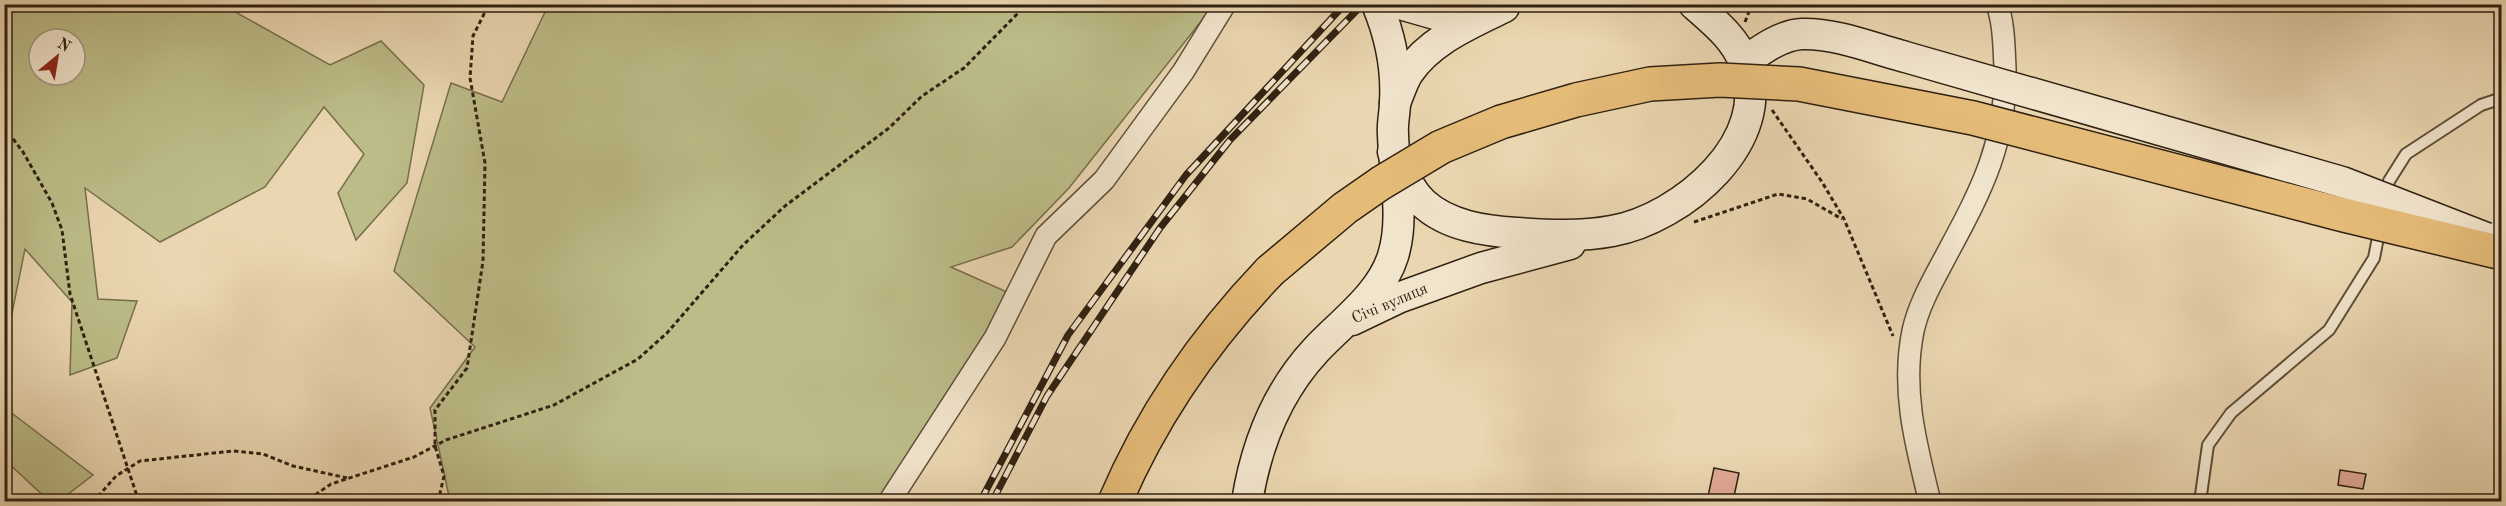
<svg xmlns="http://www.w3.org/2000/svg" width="2506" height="506" font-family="'Old Standard TT',serif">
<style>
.green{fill:#bcbc88;stroke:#766e4c;stroke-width:1.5;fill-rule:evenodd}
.building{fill:#e0a995;stroke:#302111;stroke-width:1.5}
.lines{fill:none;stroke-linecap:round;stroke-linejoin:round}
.lane-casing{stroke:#5e4e39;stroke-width:14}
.street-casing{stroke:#5e4e39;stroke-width:24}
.secondary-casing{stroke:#302111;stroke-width:33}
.primary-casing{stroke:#302111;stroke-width:36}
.path{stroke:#302111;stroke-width:3;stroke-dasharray:4.5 3;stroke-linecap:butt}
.lane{stroke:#f1e4cc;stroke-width:10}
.street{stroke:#f1e4cc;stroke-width:21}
.secondary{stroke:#f1e4cc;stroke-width:30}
.primary{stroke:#e5bb78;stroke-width:33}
.rail-casing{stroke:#302111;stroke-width:7}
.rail{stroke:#f1e4cc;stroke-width:4.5;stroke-dasharray:14;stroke-linecap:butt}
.secondary-bridge-casing{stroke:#302111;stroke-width:33;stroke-linecap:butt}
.primary-bridge-casing{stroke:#302111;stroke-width:36;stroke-linecap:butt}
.secondary-bridge{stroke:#f1e4cc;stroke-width:30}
.primary-bridge{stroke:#e5bb78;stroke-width:33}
.labels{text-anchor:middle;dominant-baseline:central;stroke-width:4.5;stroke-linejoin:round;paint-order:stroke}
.street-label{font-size:16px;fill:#302111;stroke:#f1e4cc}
</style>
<rect width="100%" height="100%" fill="#ead6b0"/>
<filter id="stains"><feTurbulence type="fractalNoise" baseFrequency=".00333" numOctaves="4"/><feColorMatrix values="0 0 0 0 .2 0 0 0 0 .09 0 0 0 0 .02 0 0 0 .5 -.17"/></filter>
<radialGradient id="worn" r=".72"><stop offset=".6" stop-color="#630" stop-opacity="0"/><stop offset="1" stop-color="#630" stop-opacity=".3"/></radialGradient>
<g class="green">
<path d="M4,5H223L330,65L381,41L424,85L407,183L356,240L338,193L364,154L324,107L265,187L160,242L85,188L98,299L137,301L117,358L70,375L72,302L25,249L9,328L5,323ZM39,39H75V75H39Z"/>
<path d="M538,5H1214L1069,188L1012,247L951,267L1016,296L889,501H450L430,408L475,347L394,271L451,83L502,102L545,12Z"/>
<path d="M5,408L93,475L59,501H49L5,460Z"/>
</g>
<g class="building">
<path d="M1714,468L1739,473L1733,501H1707Z"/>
<path d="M2340,470L2366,474L2363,489L2338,485Z"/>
</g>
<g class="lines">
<defs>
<g id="lane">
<path d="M2386,197L2389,181L2406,154L2481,105L2502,98"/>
<path d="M2200,502L2208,445L2231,413L2329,330L2374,258L2380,227"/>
</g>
<g id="street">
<path d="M889,502L995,338L1046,236L1104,180L1183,72L1225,4"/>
<path d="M1930,502C1916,445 1901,390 1913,331C1919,303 1935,277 1948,252C1982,189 2007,141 2005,68C2004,48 2004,23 1997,4"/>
</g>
<g id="secondary">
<path d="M1400,4L1435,14L1483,10"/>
<path d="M1744,62C1761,50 1781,35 1802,34C1835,33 1872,48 1902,56"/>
<path d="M1395,103C1399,93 1403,81 1408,73C1430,40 1470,24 1504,7"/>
<path d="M1393,152C1402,170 1408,189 1423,203C1448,226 1485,231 1517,233C1547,235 1581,237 1612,231C1681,219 1776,140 1744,62C1734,37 1714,22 1694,4"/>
<path d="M1352,320L1398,298L1481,268L1570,244"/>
<path d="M1247,502C1256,445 1276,393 1316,350C1342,322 1381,295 1393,256C1405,218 1394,174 1393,134C1392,123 1395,113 1395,102C1397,69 1390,35 1377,4"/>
</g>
<path id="primary" d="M1115,502C1152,415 1206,338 1270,271"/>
</defs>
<use href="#lane" class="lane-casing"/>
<use href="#street" class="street-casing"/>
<use href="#secondary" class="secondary-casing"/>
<use href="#primary" class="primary-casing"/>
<g class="path">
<path d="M1745,22L1752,4"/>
<path d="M1772,110L1822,182L1844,219L1893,336"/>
<path d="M4,127L23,152L52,203L62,230L70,294L139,502"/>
<path d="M1694,222L1778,194L1807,199L1842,219"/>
<path d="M93,502L116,476L140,461L233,451L263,454L293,466L347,478"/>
<path d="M313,502L315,495L331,484L414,457L446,440L554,405L638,359L667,333L743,245L785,206L889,128L922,96L964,68L1027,4"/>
<path d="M438,502L444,476L435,446V410L467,368L483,261L485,163L470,78L473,36L489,4"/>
</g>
<use href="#lane" class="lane"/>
<use href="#street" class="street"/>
<use href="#secondary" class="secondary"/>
<use href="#primary" class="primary"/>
<defs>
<g id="rail">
<path d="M980,502L1068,335L1186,175L1345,4"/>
<path d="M992,502L1047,396L1160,228L1230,140L1363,4"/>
</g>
</defs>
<use href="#rail" class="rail-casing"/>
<use href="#rail" class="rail"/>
<defs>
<path id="secondary-bridge" d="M1902,56L2342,182L2486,238"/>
<path id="primary-bridge" d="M1270,271L1345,208L1381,183L1441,147L1501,122L1576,100L1650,84L1720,80L1799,84L1973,118L2344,215L2502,253"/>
</defs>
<use href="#secondary-bridge" class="secondary-bridge-casing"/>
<use href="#primary-bridge" class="primary-bridge-casing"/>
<use href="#secondary-bridge" class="secondary-bridge"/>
<use href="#primary-bridge" class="primary-bridge"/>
</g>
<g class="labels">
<g class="street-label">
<text transform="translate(1390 304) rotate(-23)">Січі вулиця</text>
</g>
</g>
<rect width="2506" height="506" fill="none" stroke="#ead6b0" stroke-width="24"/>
<rect x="6" y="6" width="2494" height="494" fill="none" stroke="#302111" stroke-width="3"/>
<rect x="12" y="12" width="2482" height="482" fill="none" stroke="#302111" stroke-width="1.5"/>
<g transform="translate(57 57) rotate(30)"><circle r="28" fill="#f1e4cc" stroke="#a49681" stroke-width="1.5"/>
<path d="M0-4.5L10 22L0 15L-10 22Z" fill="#8f2418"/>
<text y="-9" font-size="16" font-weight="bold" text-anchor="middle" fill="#302111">N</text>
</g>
<rect width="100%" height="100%" filter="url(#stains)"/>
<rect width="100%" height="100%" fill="url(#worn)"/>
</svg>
